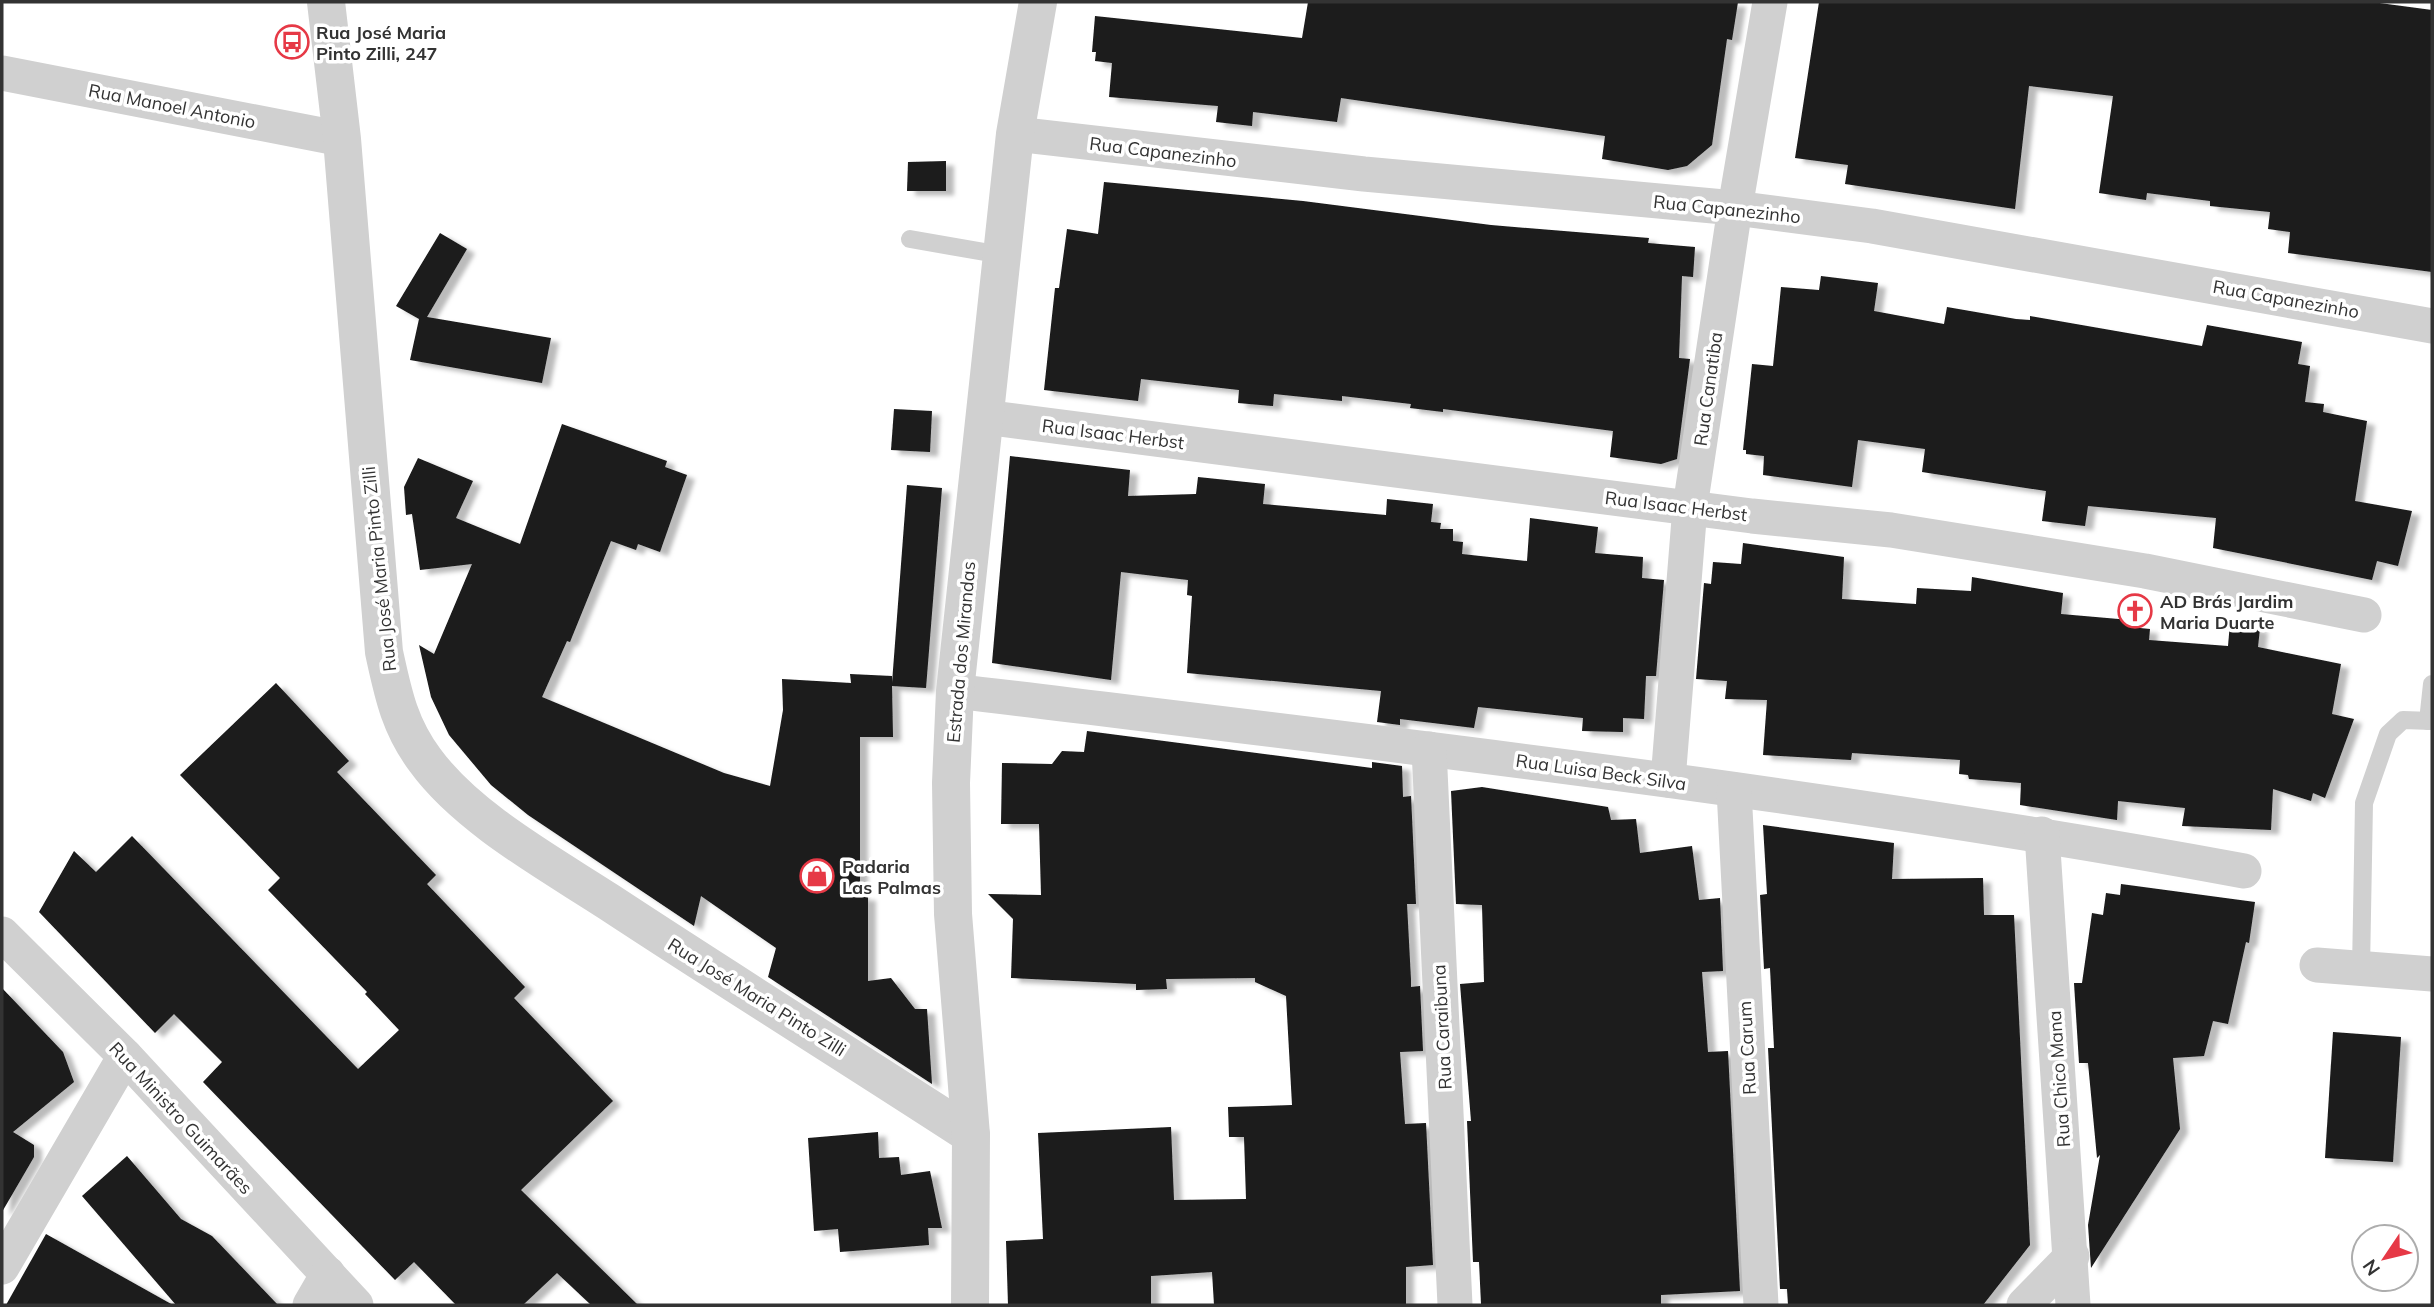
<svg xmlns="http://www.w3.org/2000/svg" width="2434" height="1307" font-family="Mulish,sans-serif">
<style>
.building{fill:#1a1a1a;filter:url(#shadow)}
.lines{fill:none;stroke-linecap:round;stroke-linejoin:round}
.service{stroke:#d0d0d0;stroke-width:18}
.minor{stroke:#d0d0d0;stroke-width:35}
.tertiary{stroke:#d0d0d0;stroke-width:38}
.labels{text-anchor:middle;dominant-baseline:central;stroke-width:7;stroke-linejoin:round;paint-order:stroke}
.poi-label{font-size:18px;font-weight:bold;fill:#333;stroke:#fff;text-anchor:start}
.street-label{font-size:18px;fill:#333;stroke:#fff}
</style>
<defs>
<filter id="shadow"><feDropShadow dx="8" dy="4.5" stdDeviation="2" flood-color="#0004"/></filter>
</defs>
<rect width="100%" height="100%" fill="#fff"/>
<g class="building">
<path d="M1308,2H1738L1732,40L1727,39L1712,145L1687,166L1668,170L1602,159L1605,136L1341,98L1337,122L1253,112L1252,126L1216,122L1218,106L1109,97L1112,63L1095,61L1096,52H1092L1095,16L1302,38Z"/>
<path d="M1819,2H2372L2432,10V272L2288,253L2290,232L2268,229L2270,212L2210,206V201L2147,193L2146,200L2099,193L2113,96L2029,86L2015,209L1845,184L1848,165L1795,158Z"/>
<path d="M946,161V191H907L908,162Z"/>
<path d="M1104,182L1303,201L1491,225L1649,238L1648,243L1695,247L1693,277L1682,276L1679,358L1690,359L1677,459L1661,464L1610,457L1613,431L1443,409V412L1410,408L1411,404L1342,396V401L1274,394L1273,406L1238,403L1239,390L1141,379L1138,401L1044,390L1055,288H1059L1067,229L1098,234Z"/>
<path d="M440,233L467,249L427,317L551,338L542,383L410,360L419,319L396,306Z"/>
<path d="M1821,276L1878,283L1874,311L1944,324L1947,307L2016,319L2030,320V316L2202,346L2207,325L2302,342L2298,364L2310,366L2305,402L2324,404L2323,412L2367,421L2355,501L2412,511L2398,566L2377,561L2372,580L2213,548L2216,518L2088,506L2085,526L2042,521L2046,491L1922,472L1925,449L1858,440L1852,487L1763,475L1764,456L1746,454V450H1743L1752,364L1773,366L1781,287L1819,290Z"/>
<path d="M894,409L932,411L930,452L891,450Z"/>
<path d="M562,424L667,461L665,467L687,475L660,552L638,544L636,550L611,541L570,642L567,641L542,697L724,773L770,786L783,710L782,679L851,683L850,674L892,676V683L907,485L942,488L926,688L892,686L893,737H860V896H868V981L891,978L915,1009H927L932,1084L768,977L776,948L701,896L694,926L528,815L491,785L449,735L431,697L419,645L434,654L472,564L420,570L412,514L406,515L404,487L418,458L473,481L456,518L520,544Z"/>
<path d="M1010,456L1130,470L1128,496L1196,494L1198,477L1265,484L1263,504L1386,515L1387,499L1433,504L1431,522L1441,523L1440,529H1453V541L1463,542L1462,554L1527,561L1530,518L1598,527L1595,553L1643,557L1642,578L1664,580L1656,676H1646L1644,719L1623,718V732L1582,731L1583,718L1478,707L1474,728L1400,719V725L1377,722L1381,691L1187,673L1192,596L1187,595L1188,580L1121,572L1111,680L992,663Z"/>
<path d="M1743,543L1844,557L1842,599L1916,604L1917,588L1971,591L1972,577L2063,593L2061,614L2130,620V627L2150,629L2149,640L2228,646L2230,623L2260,628L2258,647L2341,664L2332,714L2354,719L2325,798L2313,793L2311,801L2273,789L2271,830L2182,826L2185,808L2118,801L2117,820L2020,805L2021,783L1969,779L1968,775L1959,774L1960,760L1852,753L1851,760L1763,755L1767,700L1725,699L1727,681L1696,679L1704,583L1711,584L1713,562L1741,564Z"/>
<path d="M276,683L349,761L337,772L436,875L427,884L525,987L514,998L613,1101L521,1190L638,1305H591L557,1273L523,1305H456L414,1262L395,1280L203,1082L222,1062L174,1014L155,1033L39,912L74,851L96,872L132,836L358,1069L399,1030L365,994L367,992L268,890L280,878L180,775Z"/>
<path d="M1087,731L1372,768V762L1402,766L1403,797L1411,796L1416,904H1407L1411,980V987L1420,986L1423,1051L1400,1052L1405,1124L1426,1123L1433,1265L1406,1267V1305H1214L1212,1272L1151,1276V1305H1008L1006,1241L1043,1239L1038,1133L1171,1127L1174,1200L1246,1199L1244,1137H1229L1228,1107L1292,1105L1286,996L1255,982V978L1166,979L1167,989L1136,990V984L1011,978L1013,919L988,894L1041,895L1039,824H1001L1002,763L1052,764L1062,751L1084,752Z"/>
<path d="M1482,787L1608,807L1611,820L1636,819L1640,853L1692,846L1699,900L1720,898L1723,971L1702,972L1708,1052L1728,1051L1740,1291L1661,1295V1305L1481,1304L1479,1262H1473L1467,1121H1471L1460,984L1484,982L1482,905L1456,904L1451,791Z"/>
<path d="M1763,825L1894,843L1892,879L1983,878L1984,915H2014L2030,1245L1983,1305H1788L1787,1289H1780L1768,1048H1774L1770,968L1764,969L1760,895L1767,894Z"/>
<path d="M2121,884L2255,902L2249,943L2246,942L2228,1024L2213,1021L2204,1056L2173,1058L2180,1129L2091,1268L2088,1225L2100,1155L2097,1158L2088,1063H2079L2074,983H2082L2092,913L2103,915L2106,893L2120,895Z"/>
<path d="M2,988L63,1052L74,1082L13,1132L34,1145V1157L2,1212Z"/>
<path d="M2333,1032L2401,1037L2393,1162L2325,1158Z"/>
<path d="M878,1132L879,1158L899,1157L901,1175L930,1171L942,1228H928L929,1245L840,1252L838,1229L814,1231L808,1138Z"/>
<path d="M127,1156L181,1219L212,1236L278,1305H176L82,1196Z"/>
<path d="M46,1234L173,1305H6Z"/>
</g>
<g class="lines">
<g class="service">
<path d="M910,239L1002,255"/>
<path d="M2428,721L2432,684"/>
<path d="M2361,969L2364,803L2388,734L2403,720L2432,721"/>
</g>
<g class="minor">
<path d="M2,73L342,139"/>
<path d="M1015,134L1364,174L1735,208L1872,226L2432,326"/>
<path d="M984,417L1752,516L1891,530L2145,571L2364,615"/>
<path d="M955,691C1385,744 1817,792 2244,871"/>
<path d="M1429,749L1455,1305"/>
<path d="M1668,780L1690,507L1735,208L1770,2"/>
<path d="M1734,790L1761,1305"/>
<path d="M2042,834L2073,1305"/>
<path d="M2,934L125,1056L356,1305"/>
<path d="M2317,965L2432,974"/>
<path d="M2,1267L125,1056"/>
<path d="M310,1305L328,1274"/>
<path d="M2024,1305L2072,1256"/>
</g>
<g class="tertiary">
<path d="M326,2L342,139L384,652C393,693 399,725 425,760C467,818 549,863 609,902C729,981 851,1057 971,1135"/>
<path d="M970,1305L971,1135L953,914L951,783L955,691L1015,134L1038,2"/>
</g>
</g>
<defs>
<symbol id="bus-ring" viewBox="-11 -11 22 22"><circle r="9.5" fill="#fff" stroke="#e63946" stroke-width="1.5"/><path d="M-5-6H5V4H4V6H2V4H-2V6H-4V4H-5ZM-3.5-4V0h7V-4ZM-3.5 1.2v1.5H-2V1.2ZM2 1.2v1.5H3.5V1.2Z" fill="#e63946"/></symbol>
<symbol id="church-ring" viewBox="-11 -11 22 22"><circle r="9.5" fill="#fff" stroke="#e63946" stroke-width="1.5"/><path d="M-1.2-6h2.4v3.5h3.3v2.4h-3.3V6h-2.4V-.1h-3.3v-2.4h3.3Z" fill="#e63946"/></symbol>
<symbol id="shop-ring" viewBox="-11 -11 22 22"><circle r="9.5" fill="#fff" stroke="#e63946" stroke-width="1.5"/><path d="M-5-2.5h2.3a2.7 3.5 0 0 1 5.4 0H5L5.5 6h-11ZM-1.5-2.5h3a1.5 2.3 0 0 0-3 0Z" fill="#e63946"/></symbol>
</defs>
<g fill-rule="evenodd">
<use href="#bus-ring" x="273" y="23" width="38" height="38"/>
<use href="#church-ring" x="2116" y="592" width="38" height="38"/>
<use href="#shop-ring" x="798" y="857" width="38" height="38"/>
</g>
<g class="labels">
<g class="poi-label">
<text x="316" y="32">Rua José Maria<tspan x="316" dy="21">Pinto Zilli, 247</tspan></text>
<text x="2160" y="601">AD Brás Jardim<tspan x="2160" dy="21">Maria Duarte</tspan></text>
<text x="842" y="866">Padaria<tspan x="842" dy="21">Las Palmas</tspan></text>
</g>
<g class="street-label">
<text transform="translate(172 106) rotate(11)">Rua Manoel Antonio</text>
<text transform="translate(1163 152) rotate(7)">Rua Capanezinho</text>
<text transform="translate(1727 209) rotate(6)">Rua Capanezinho</text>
<text transform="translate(2286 299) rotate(10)">Rua Capanezinho</text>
<text transform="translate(1708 389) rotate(-82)">Rua Canatiba</text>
<text transform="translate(1113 434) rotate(7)">Rua Isaac Herbst</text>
<text transform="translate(1676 506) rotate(7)">Rua Isaac Herbst</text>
<text transform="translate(379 569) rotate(-96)">Rua José Maria Pinto Zilli</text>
<text transform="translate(961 652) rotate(-85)">Estrada dos Mirandas</text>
<text transform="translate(1601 772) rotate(8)">Rua Luisa Beck Silva</text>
<text transform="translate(757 997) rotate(32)">Rua José Maria Pinto Zilli</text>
<text transform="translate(1442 1027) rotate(-93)">Rua Caraibuna</text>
<text transform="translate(1747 1048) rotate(-93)">Rua Carum</text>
<text transform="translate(2059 1079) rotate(-94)">Rua Chico Mana</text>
<text transform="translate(181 1118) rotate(47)">Rua Ministro Guimarães</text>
</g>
</g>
<rect width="2434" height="1307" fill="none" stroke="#333333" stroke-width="7"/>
<g transform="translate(2385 1258) rotate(235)"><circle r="33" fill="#ffffff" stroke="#adadad" stroke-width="2"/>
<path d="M0-5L12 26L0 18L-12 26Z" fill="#e63946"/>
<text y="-10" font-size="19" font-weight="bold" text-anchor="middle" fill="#333333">N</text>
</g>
</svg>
